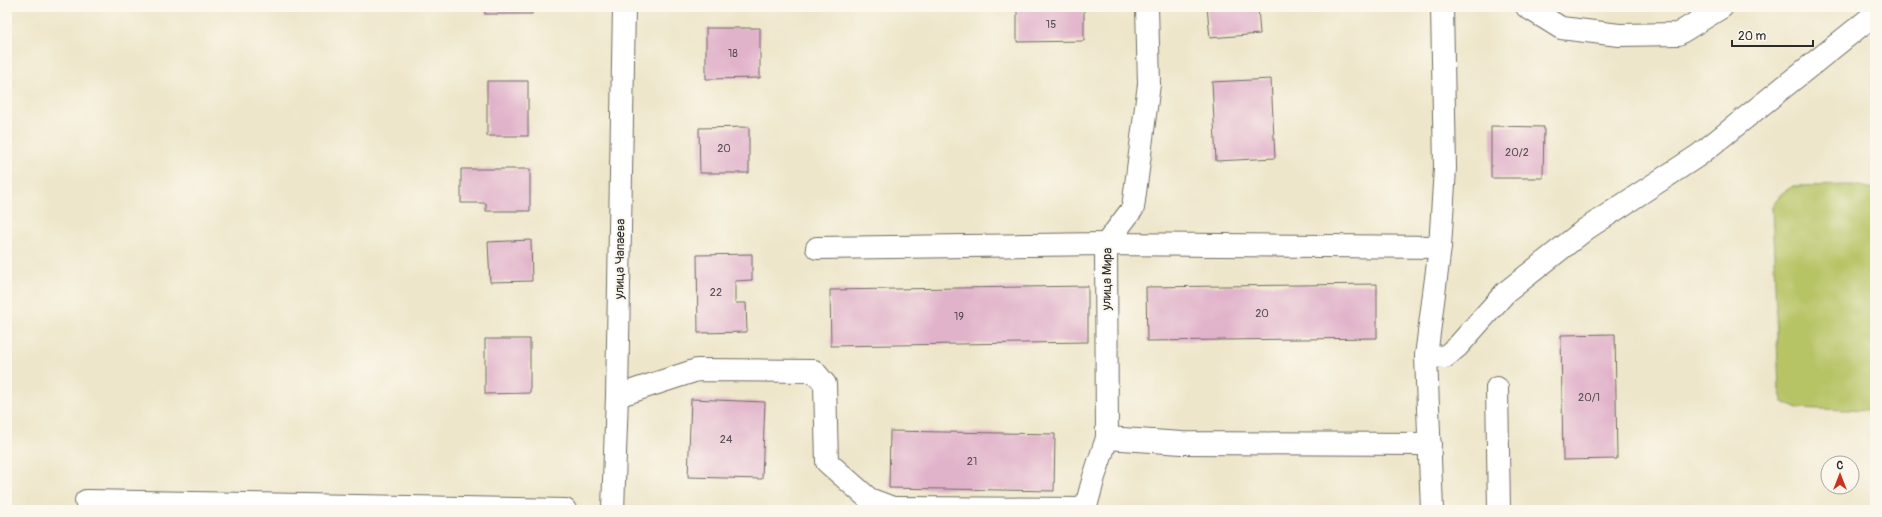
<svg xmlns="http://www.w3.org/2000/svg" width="1882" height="517" font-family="Pangolin,sans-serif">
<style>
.green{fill:#b7c466;stroke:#717848}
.building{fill:#e1b3ca}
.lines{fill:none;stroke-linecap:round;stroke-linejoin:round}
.minor-casing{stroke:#6f6c63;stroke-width:24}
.minor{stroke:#fff;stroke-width:22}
.labels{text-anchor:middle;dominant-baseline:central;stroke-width:4;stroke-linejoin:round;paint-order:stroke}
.number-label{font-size:11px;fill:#584d53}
.street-label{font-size:13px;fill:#2b2b2b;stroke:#fbf7ec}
</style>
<rect width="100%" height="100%" fill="#fbf7ec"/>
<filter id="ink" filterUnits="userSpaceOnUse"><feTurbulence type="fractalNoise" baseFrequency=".025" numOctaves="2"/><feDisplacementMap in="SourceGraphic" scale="8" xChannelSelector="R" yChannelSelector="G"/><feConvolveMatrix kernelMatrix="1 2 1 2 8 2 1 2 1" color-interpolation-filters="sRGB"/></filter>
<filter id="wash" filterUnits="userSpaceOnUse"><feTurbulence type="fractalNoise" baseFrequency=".012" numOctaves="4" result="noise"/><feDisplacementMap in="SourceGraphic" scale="16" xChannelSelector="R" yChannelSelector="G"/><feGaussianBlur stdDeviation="0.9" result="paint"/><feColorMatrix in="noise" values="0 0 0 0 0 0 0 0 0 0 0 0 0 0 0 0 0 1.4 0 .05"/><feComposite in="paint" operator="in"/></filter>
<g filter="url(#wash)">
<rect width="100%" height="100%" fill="#eee6ca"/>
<path class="green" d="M1855,185L1873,189L1875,193V405L1869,411L1796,408L1783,402L1779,390L1772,207L1781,194L1793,186Z"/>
<g id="blocks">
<g class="building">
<rect x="485" y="7" width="47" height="7"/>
<path d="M1017,7H1084V41L1017,42Z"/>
<path d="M1207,7H1258L1260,34L1210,38Z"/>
<path d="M706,28H760V78L706,79Z"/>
<path d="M1271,79L1275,158L1216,161L1212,82Z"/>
<rect x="487" y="81" width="41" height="55"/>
<path d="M1491,126L1544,127L1543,178H1491Z"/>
<path d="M749,127V173H700L699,128Z"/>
<path d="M461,169H530V211H486V203H461Z"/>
<path d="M531,240L532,281L490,282L488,242Z"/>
<path d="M752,254V280L735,281V303H746L747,332L698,333L697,255Z"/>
<path d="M1377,284V338L1147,341L1146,287Z"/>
<path d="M1088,286V342L831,346L830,290Z"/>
<path d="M1615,334L1617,459L1563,460L1561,335Z"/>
<path d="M485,339H530V393L485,394Z"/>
<path d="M691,399L765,402L762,479L688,477Z"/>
<path d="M890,431L1055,434L1054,491L889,488Z"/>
</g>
</g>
</g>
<g filter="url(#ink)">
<use href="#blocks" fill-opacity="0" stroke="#6f6c63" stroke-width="1"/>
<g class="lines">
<defs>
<g id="minor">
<path d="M1527,7L1561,28L1619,35L1678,34L1722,7"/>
<path d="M817,248L1106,244L1440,247"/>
<path d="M1426,356L1445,357L1458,346L1505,293L1586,229L1699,155L1875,14"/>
<path d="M1497,388L1499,510"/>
<path d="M617,396L697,370L814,371L825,384L827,462L869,499L893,508"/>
<path d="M1107,438L1182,443L1430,444"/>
<path d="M86,501L565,510"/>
<path d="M613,510L617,396L624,7"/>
<path d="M893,510V508L1085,509"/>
<path d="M1085,510L1094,477L1107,438L1106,244L1133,208L1149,84L1147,7"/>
<path d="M1432,510L1426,356L1440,247L1445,168L1442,7"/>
</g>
</defs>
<use href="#minor" class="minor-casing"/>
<use href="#minor" class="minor"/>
</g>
</g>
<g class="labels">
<g class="number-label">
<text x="1051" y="24">15</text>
<text x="733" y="53">18</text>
<text x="724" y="148">20</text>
<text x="1517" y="152">20/2</text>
<text x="716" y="292">22</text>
<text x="1262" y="313">20</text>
<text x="959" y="316">19</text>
<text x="1589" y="397">20/1</text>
<text x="726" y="439">24</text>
<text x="972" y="461">21</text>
</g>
<g class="street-label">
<text transform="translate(620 259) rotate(-89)">улица Чапаева</text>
<text transform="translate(1107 279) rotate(-89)">улица Мира</text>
</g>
</g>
<rect width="1882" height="517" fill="none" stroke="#fbf7ec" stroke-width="24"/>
<g transform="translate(1840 475)"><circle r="19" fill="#fbf7ec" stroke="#a8a59f"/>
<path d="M0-3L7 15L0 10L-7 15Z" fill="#c8321e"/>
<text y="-6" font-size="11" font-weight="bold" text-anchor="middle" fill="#2b2b2b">С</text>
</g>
<path d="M1732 40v6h81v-6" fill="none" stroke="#2b2b2b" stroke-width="2"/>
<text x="1738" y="40" font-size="12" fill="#2b2b2b" stroke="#fbf7ec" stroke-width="3" paint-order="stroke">20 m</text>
</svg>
